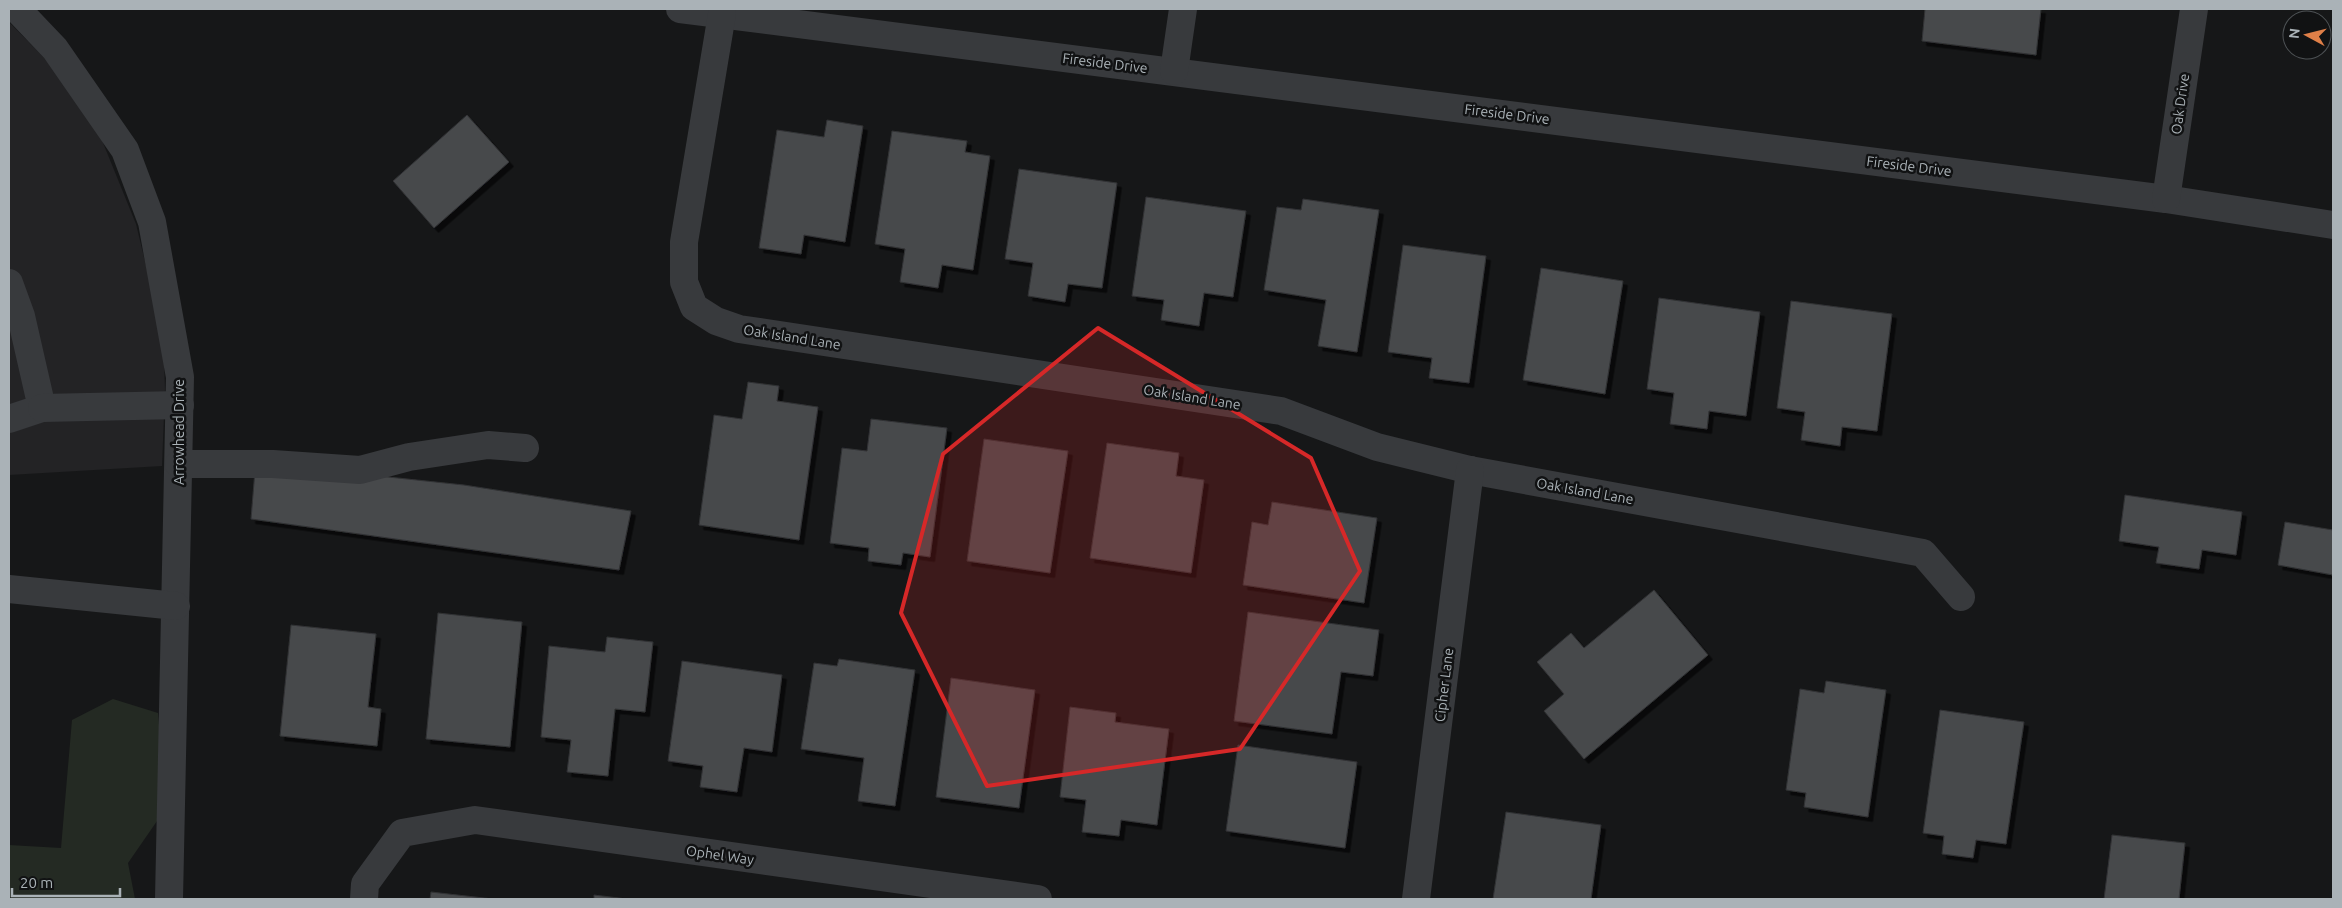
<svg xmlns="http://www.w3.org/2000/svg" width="2342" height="908" font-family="Ubuntu,sans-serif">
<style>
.built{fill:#232325}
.green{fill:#242a23}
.building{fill:#46484b;stroke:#313234;filter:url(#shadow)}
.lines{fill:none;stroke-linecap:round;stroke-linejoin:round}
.minor{stroke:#383a3d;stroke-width:28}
.marked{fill:#d62828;fill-opacity:0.2;stroke:#d62828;stroke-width:4;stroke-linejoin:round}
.labels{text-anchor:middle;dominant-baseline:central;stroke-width:5;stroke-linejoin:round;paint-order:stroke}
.street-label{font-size:14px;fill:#aab2b7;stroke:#111213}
</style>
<defs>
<filter id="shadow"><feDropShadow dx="4.5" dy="4.5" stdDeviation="0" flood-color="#0009"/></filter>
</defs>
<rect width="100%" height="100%" fill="#161718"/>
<path class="built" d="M9,22L61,75L99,133L136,224L163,336L165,389L162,466L9,475Z"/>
<path class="green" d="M113,699L158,713L166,808L128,863L135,899H9V845L61,848L72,720Z"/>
<g class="building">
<path d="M1925,9H2041L2036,55L1922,41Z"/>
<path d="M467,115L509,162L434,228L393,181Z"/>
<path d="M827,120L863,126L845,242L804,235L801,254L759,248L777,130L824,137Z"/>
<path d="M892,131L967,141L965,152L990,156L973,270L942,265L938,288L900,282L905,249L875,244Z"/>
<path d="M1019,169L1117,183L1102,288L1068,284L1065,302L1028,296L1033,263L1005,259Z"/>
<path d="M1146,197L1246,211L1233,297L1204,293L1199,326L1161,320L1164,300L1132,296Z"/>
<path d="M1303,199L1379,210L1357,352L1318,346L1326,300L1264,290L1277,207L1301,210Z"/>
<path d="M1403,245L1486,256L1469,383L1429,378L1432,358L1388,352Z"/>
<path d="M1541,268L1623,281L1605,394L1523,380Z"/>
<path d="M1659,298L1760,312L1746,416L1709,411L1707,429L1670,424L1674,393L1647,389Z"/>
<path d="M1791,301L1892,314L1877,431L1842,427L1840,446L1801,440L1805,412L1777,408Z"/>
<path d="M748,382L779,386L777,401L818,407L799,540L699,525L714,415L742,419Z"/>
<path d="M871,419L947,428L930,557L903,553L901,565L868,561L869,548L830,543L842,448L867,451Z"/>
<path d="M984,439L1068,451L1050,573L967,561Z"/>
<path d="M1107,443L1179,453L1176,476L1204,480L1191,573L1090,558Z"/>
<path d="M255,470L360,474L464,485L631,511L619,570L251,519Z"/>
<path d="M2125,495L2242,512L2236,555L2202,550L2199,569L2156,563L2159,547L2119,541Z"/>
<path d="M1272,502L1377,518L1364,603L1243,585L1252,522L1268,525Z"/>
<path d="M2285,522L2333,530V575L2278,565Z"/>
<path d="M1654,590L1708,655L1584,759L1544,711L1564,694L1537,662L1571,633L1584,648Z"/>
<path d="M1248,612L1379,630L1373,676L1341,672L1332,734L1234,721Z"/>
<path d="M438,613L522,622L510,747L426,739Z"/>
<path d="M291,625L376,634L368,707L381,709L377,746L280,736Z"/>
<path d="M607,637L653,642L645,712L615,709L608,776L567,772L571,740L541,737L549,646L605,652Z"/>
<path d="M839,659L915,670L895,806L858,801L864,758L801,749L814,663L837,666Z"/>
<path d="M682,661L782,675L772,752L744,748L737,792L700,787L703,766L668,761Z"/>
<path d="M951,678L1035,690L1019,808L936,797Z"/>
<path d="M1826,681L1886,690L1868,817L1804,807L1806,793L1786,790L1800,689L1824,693Z"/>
<path d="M1070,707L1116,713L1115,722L1169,729L1157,825L1121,820L1119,836L1082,832L1086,800L1060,797Z"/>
<path d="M1940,710L2024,722L2006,844L1976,840L1973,858L1942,854L1944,836L1923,833Z"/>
<path d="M1238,745L1357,762L1345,848L1226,831Z"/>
<path d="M1506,812L1601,825L1591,899H1493Z"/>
<path d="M2112,835L2185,843L2179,899H2104Z"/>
<path d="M431,892L493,899H430Z"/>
<path d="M594,895L627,899H594Z"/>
</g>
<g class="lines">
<g class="minor">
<path d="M17,9L55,49L125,150L152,222L180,377L169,899"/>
<path d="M680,9L2166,199L2333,225"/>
<path d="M722,14L684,242V282L694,307L716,321L739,329L1281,411L1377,447L1470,470L1923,553L1961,597"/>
<path d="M1174,71L1183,9"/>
<path d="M2166,199L2194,9"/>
<path d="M9,283L21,316L42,408L9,419"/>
<path d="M42,408L180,405"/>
<path d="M179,464H273L360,470L409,457L488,445L525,448"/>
<path d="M9,589L176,606"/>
<path d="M364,899L365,884L402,833L475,820L1038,899"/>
<path d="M1416,899L1470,470"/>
</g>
</g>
<path class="marked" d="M1098,328L1311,458L1360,571L1240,749L987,786L901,613L943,454Z"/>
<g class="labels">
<g class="street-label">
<text transform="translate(1105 63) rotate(7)">Fireside Drive</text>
<text transform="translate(2180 104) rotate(-82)">Oak Drive</text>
<text transform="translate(1507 114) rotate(7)">Fireside Drive</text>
<text transform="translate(1909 166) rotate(7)">Fireside Drive</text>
<text transform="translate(792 337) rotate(9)">Oak Island Lane</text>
<text transform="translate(1192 397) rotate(9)">Oak Island Lane</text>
<text transform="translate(179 432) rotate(-90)">Arrowhead Drive</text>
<text transform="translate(1585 491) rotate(10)">Oak Island Lane</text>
<text transform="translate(1444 685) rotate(-83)">Cipher Lane</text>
<text transform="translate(720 855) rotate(8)">Ophel Way</text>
</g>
</g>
<rect width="2342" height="908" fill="none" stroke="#aab2b7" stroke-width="20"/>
<g transform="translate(2307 35) rotate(277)"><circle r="24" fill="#111213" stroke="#4e5255"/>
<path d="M0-4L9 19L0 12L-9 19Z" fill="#df7f48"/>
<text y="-8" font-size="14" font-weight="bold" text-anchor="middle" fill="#aab2b7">N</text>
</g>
<path d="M12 888v8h108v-8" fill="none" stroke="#aab2b7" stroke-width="2.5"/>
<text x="20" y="888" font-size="15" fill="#aab2b7" stroke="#111213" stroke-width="4" paint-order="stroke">20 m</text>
</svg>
